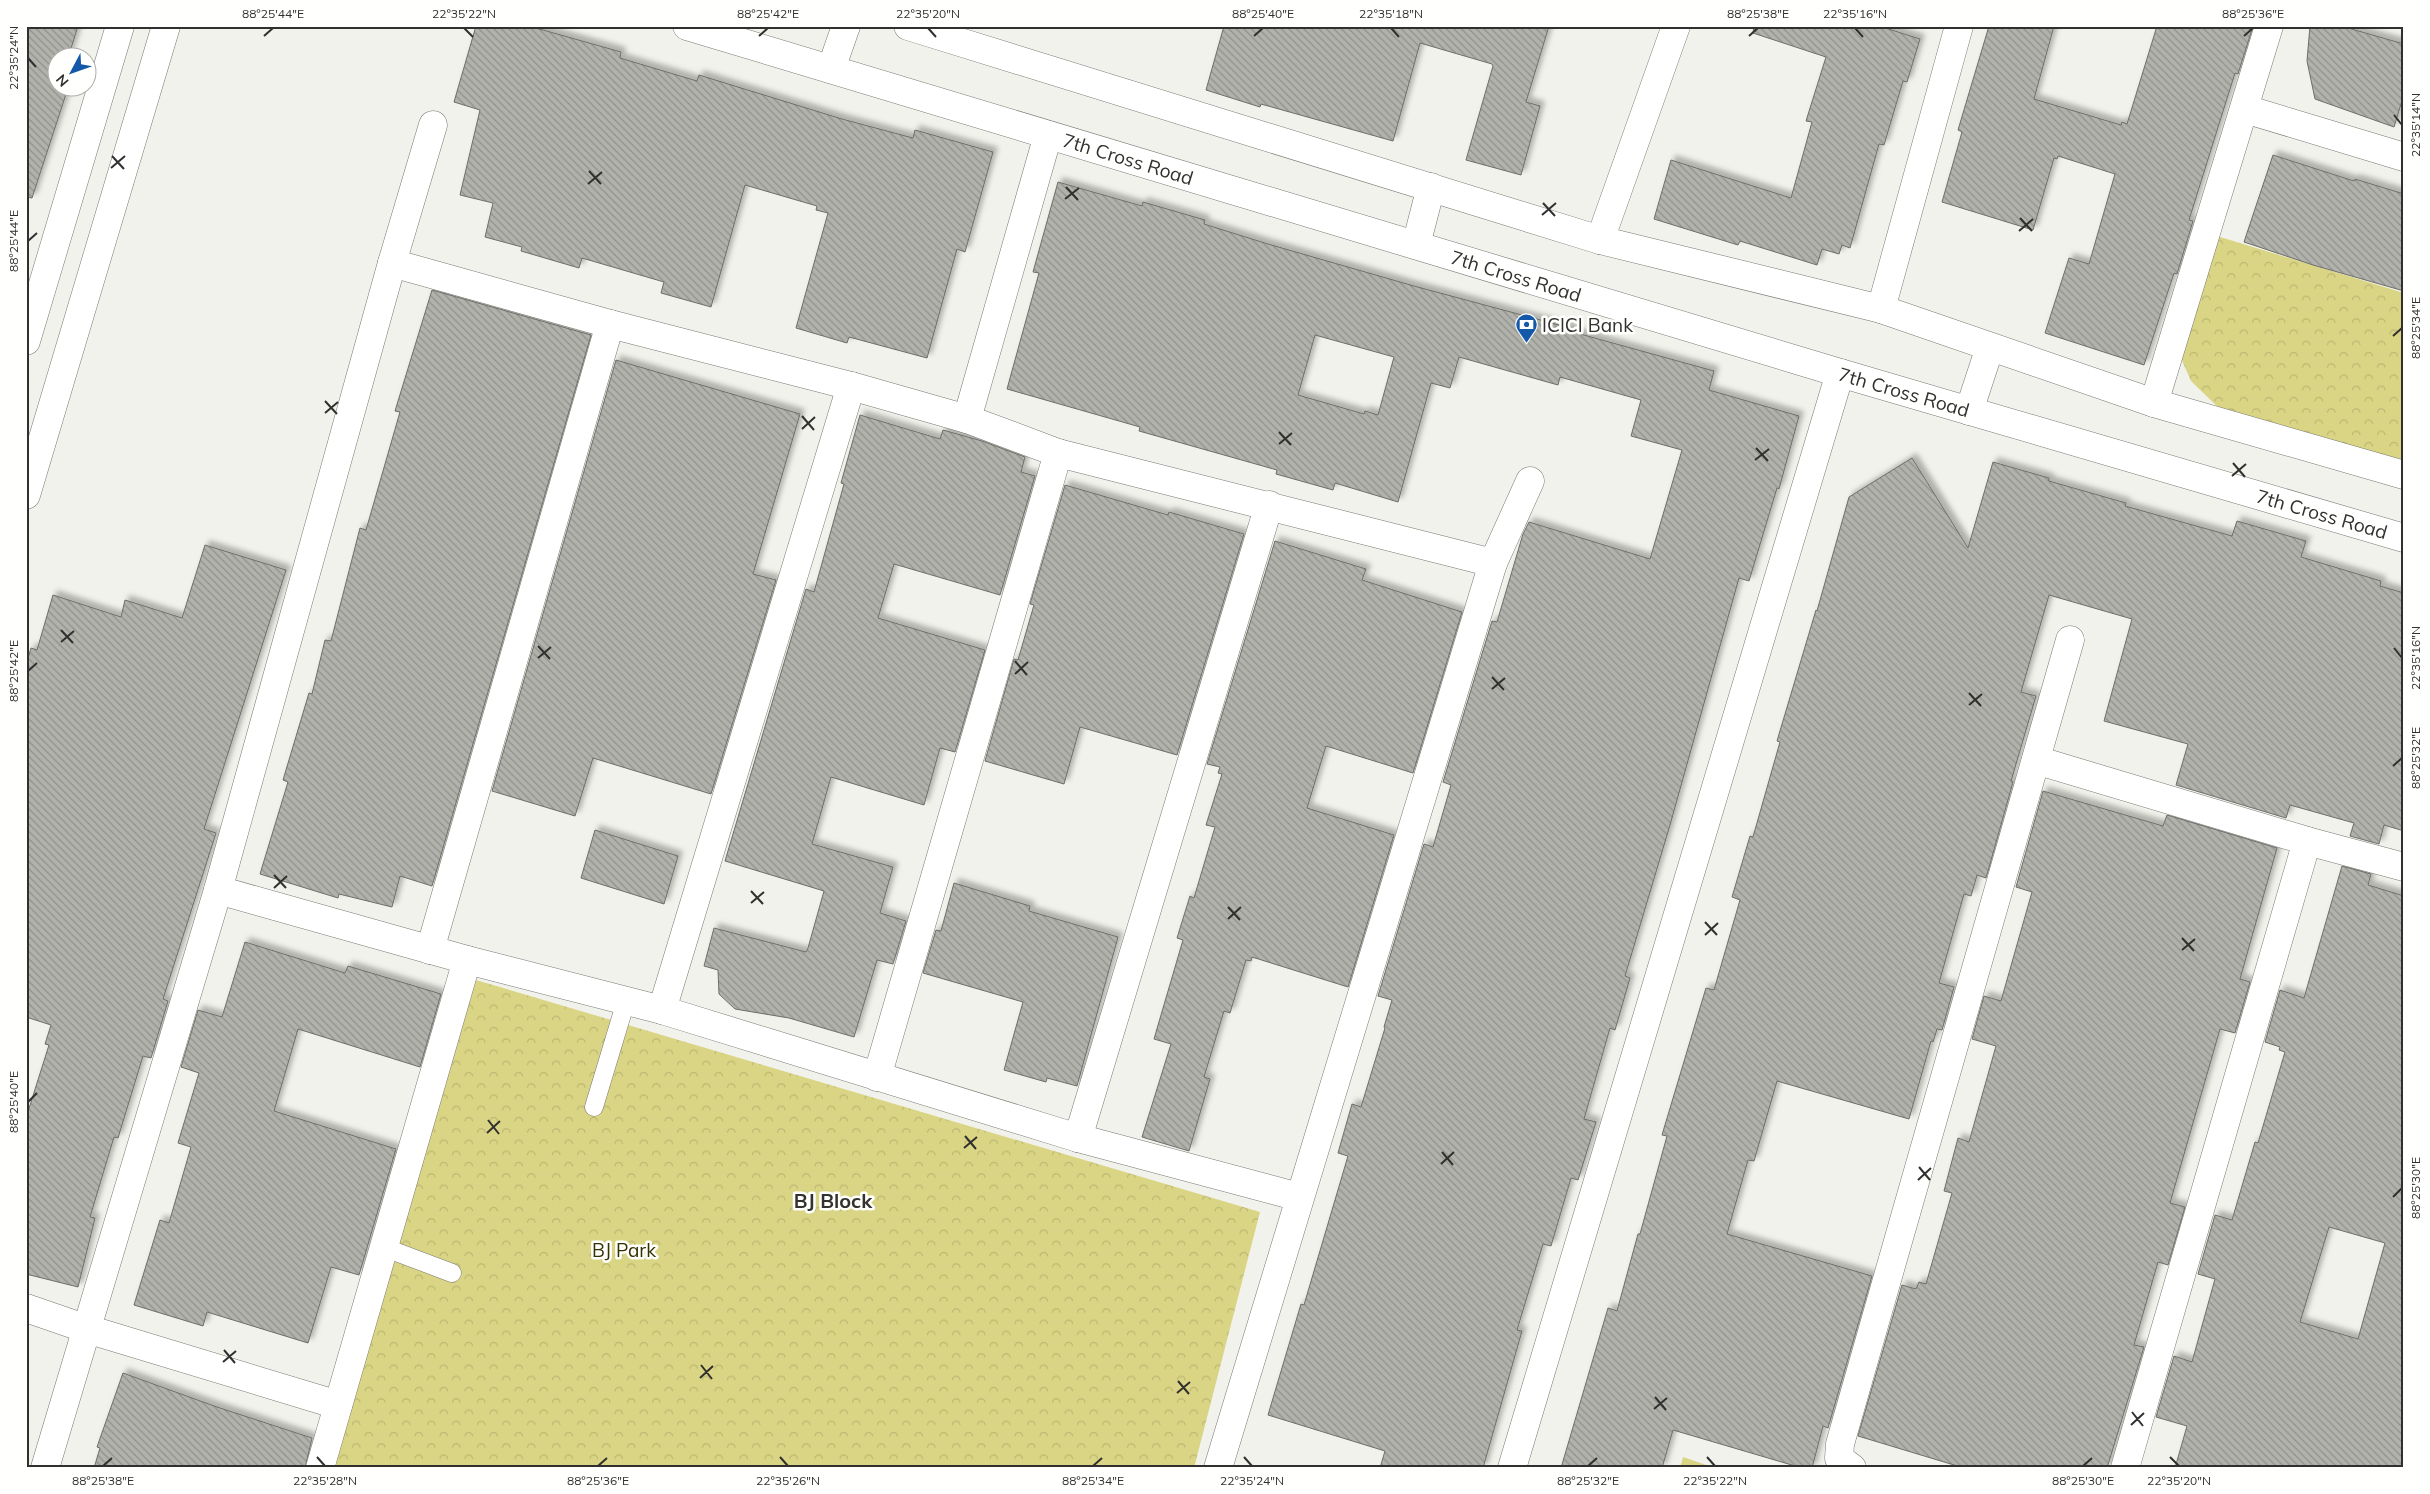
<svg xmlns="http://www.w3.org/2000/svg" width="2430" height="1494" font-family="Mulish,sans-serif">
<style>
.park{fill:url(#park-crowns)}
.building{fill:url(#building-back-hatch);stroke:#6e6e69;fill-rule:evenodd;filter:url(#shadow)}
.lines{fill:none;stroke-linecap:round;stroke-linejoin:round}
.service-casing{stroke:#7a7974;stroke-width:19}
.minor-casing{stroke:#7a7974;stroke-width:29}
.tertiary-casing{stroke:#7a7974;stroke-width:29}
.secondary-casing{stroke:#7a7974;stroke-width:29}
.service{stroke:#fff;stroke-width:18}
.minor{stroke:#fff;stroke-width:28}
.tertiary{stroke:#fff;stroke-width:28}
.secondary{stroke:#fff;stroke-width:28}
.ticks{fill:none;stroke:#31302e;stroke-width:2}
.labels{text-anchor:middle;dominant-baseline:central;stroke-width:5;stroke-linejoin:round;paint-order:stroke}
.street-label{font-size:19px;fill:#31302e;stroke:#fffffe}
.poi-label{font-size:19px;fill:#31302e;stroke:#fffffe;text-anchor:start}
.park-label{font-size:19px;fill:#343103;stroke:#fffffe}
.neighbourhood-label{font-size:20px;font-weight:bold;fill:#33322d;stroke:#fffffe}
.neatline{fill:none;stroke:#31302e;stroke-width:2}
.ticks-label{font-size:12px;text-anchor:middle;fill:#31302e}
</style>
<defs>
<pattern id="park-crowns" width="20" height="18" patternUnits="userSpaceOnUse" patternTransform="scale(1.25)"><rect width="20" height="18" fill="#dad584"/><path d="M2 6a3 3 0 1 1 6 0M12 15a3 3 0 1 1 6 0" fill="none" stroke="#bcb772"/></pattern>
<pattern id="building-back-hatch" width="6" height="6" patternUnits="userSpaceOnUse" patternTransform="scale(1.25)"><rect width="6" height="6" fill="#b2b2ac"/><path d="M-1 5l2 2M0 0l6 6M5-1l2 2" fill="none" stroke="#91918c"/></pattern>
<filter id="shadow"><feDropShadow dx="4.5" dy="-4.5" stdDeviation="2.5" flood-color="#0004"/></filter>
</defs>
<rect width="100%" height="100%" fill="#f2f2ec"/>
<g class="park">
<path d="M2207,233L2404,293V461L2222,411L2191,381L2174,342Z"/>
<path d="M476,980L1260,1212L1194,1468H333Z"/>
<path d="M1683,1457L1715,1468H1680Z"/>
</g>
<g class="building">
<path d="M26,26H78L68,58H58V88H68L32,198L26,197Z"/>
<path d="M476,26H529L621,52L620,58L697,81L699,75L842,119L913,138L915,130L993,152L965,252L957,249L927,358L849,337L847,343L796,328L828,213L816,210L817,206L745,185L711,307L661,293L664,282L582,258L579,268L521,251L522,247L485,237L493,203L460,195L480,110L454,102Z"/>
<path d="M1224,26H1549L1526,102L1540,106L1521,175L1466,160L1493,66L1492,64L1420,43L1393,141L1261,104L1260,107L1206,90Z"/>
<path d="M1754,26H1879L1920,39L1907,82L1903,81L1884,145L1879,144L1850,248L1842,245L1839,254L1822,249L1817,265L1740,241L1738,245L1654,219L1671,160L1791,198L1812,122L1806,121L1826,57L1753,33Z"/>
<path d="M1989,26H2054L2034,99L2121,125L2122,122L2127,124L2157,26H2253L2238,74L2235,73L2189,220L2193,221L2177,274L2174,273L2144,365L2045,333L2069,258L2089,264L2115,174L2058,156L2057,159L2054,158L2033,230L1942,202L1962,132L1958,130Z"/>
<path d="M2310,26H2341L2404,44V94L2394,127L2315,99L2307,61Z"/>
<path d="M2273,155L2354,181L2355,179L2404,194V291L2313,265L2244,242Z"/>
<path d="M1058,182L1142,206L1143,202L1205,220L1204,224L1268,244L1414,286L1574,329L1573,332L1714,371L1709,390L1799,416L1779,489L1777,488L1749,581L1739,578L1670,825L1625,976L1630,978L1615,1030L1610,1028L1584,1119L1596,1122L1578,1180L1571,1178L1551,1246L1543,1244L1517,1330L1522,1331L1483,1468H1380L1385,1451L1268,1415L1301,1304L1304,1305L1348,1156L1338,1153L1352,1104L1361,1107L1385,1028L1384,1027L1392,1000L1378,996L1424,844L1433,847L1451,785L1443,782L1492,621L1497,622L1523,534L1529,522L1650,559L1682,450L1631,436L1641,400L1560,377L1558,385L1459,357L1450,388L1431,383L1398,502L1335,483L1333,490L1276,474L1277,470L1139,431L1140,427L1007,389L1039,273L1033,272ZM1315,335L1394,357L1378,415L1365,411L1364,414L1298,395Z"/>
<path d="M432,290L591,335L432,886L400,876L392,907L339,894L338,898L260,874L288,782L283,780L309,693L312,694L325,640L331,641L360,528L366,530L400,412L395,411Z"/>
<path d="M616,360L800,414L753,574L776,580L711,794L593,758L575,816L492,791Z"/>
<path d="M860,415L940,439L943,430L982,441L1025,457L1021,472L1035,476L1000,595L894,564L878,618L985,650L955,752L940,748L924,805L831,777L812,844L893,867L880,913L906,921L893,964L877,960L854,1037L789,1018L735,1009L719,994L718,970L704,966L714,928L806,952L808,948L824,891L725,861L806,589L814,592L844,484L841,483Z"/>
<path d="M1912,458L1968,548L1993,462L2049,478V481L2126,503L2125,506L2232,536L2237,521L2306,541L2301,557L2381,581L2380,586L2404,593V831L2384,825L2379,844L2350,836L2354,823L2290,805L2286,818L2176,785L2188,744L2104,721L2132,619L2049,595L2021,692L2036,696L2011,781L2013,782L1986,878L1977,875L1971,896L1964,894L1939,983L1954,987L1942,1030L1937,1029L1933,1042L1931,1041L1909,1119L1777,1081L1754,1161L1748,1160L1727,1234L1872,1276L1828,1428L1823,1426L1812,1468H1802L1673,1430L1662,1468H1561L1608,1308L1617,1311L1638,1234H1640L1667,1136L1662,1135L1706,988L1714,990L1740,900L1732,897L1750,836L1753,837L1780,742L1777,741L1816,610L1817,611L1849,497Z"/>
<path d="M1065,485L1168,515L1169,512L1244,534L1177,755L1080,727L1064,784L985,761L1014,659L1018,660L1034,605L1030,604Z"/>
<path d="M1275,541L1366,569L1362,580L1462,612L1413,773L1326,746L1307,808L1394,835L1348,987L1252,957L1251,961L1246,960L1230,1013L1224,1011L1204,1077L1210,1079L1189,1151L1142,1137L1171,1044L1154,1039L1183,940L1177,938L1190,896L1194,898L1215,827L1206,825L1222,774L1218,773L1220,767L1207,764Z"/>
<path d="M205,545L286,570L204,829L216,833L163,999L168,1001L151,1058L143,1056L118,1138L114,1137L90,1217L95,1218L78,1287L26,1274V1118L49,1045L45,1044L51,1025L26,1017V665L31,648L37,650L53,595L121,617L125,600L182,618Z"/>
<path d="M2043,791L2163,826L2167,815L2277,848L2240,979L2250,982L2235,1033L2220,1029L2170,1203L2185,1207L2168,1265L2158,1262L2134,1345L2144,1347L2107,1468H1964L1858,1436L1902,1285L1916,1289L1919,1282L1926,1284L1952,1193L1944,1191L1958,1138L1969,1142L1996,1046L1972,1039L1984,996L2001,1001L2032,892L2016,887Z"/>
<path d="M595,830L678,856L664,904L581,878Z"/>
<path d="M2342,866L2371,874L2368,885L2404,896V1468H2175L2187,1426L2156,1417L2174,1356L2192,1362L2215,1279L2198,1274L2215,1215L2232,1220L2255,1142L2258,1143L2285,1052L2279,1050L2280,1047L2265,1042L2280,990L2304,998ZM2329,1227L2385,1243L2358,1339L2300,1322Z"/>
<path d="M954,883L1030,906L1029,911L1118,937L1077,1086L1047,1078L1046,1082L1004,1070L1023,1002L923,973L936,930L941,931Z"/>
<path d="M245,942L345,973L348,966L441,994L420,1067L298,1029L274,1111L396,1149L359,1275L331,1267L308,1343L207,1312L203,1326L134,1305L160,1220L169,1223L191,1147L178,1143L199,1073L181,1067L198,1010L222,1017Z"/>
<path d="M123,1373L217,1407L312,1438L305,1468H94L100,1448L97,1447Z"/>
</g>
<g class="lines">
<defs>
<g id="service">
<path d="M594,1107L626,1001"/>
<path d="M383,1247L452,1273"/>
</g>
<g id="minor">
<path d="M831,69L846,26"/>
<path d="M2245,109L2404,157"/>
<path d="M1600,240L1676,26"/>
<path d="M392,263L610,324L851,386L967,419L1058,453L1493,563"/>
<path d="M1881,309L1959,26"/>
<path d="M2154,403L2269,26"/>
<path d="M967,419L1048,135"/>
<path d="M2036,760L2307,841L2404,867"/>
<path d="M218,890L467,960L662,1010L1078,1138L1299,1197"/>
<path d="M430,950L610,324"/>
<path d="M662,1010L851,386"/>
<path d="M877,1077L1058,453"/>
<path d="M1078,1138L1269,505"/>
<path d="M26,1308L87,1329L338,1405"/>
<path d="M45,1468L218,890L392,263L433,125"/>
<path d="M320,1468L467,960"/>
<path d="M1218,1468L1493,563L1530,481"/>
<path d="M1512,1468L1840,373"/>
<path d="M1852,1468L1839,1458L1840,1444L2070,640"/>
<path d="M2125,1468L2307,841"/>
</g>
<g id="tertiary">
<path d="M687,26L1840,373L2404,538"/>
<path d="M908,26L1600,240L1881,309L2154,403L2404,475"/>
<path d="M1416,245L1431,187"/>
<path d="M1969,411L1990,347"/>
</g>
<g id="secondary">
<path d="M26,341L120,26"/>
<path d="M26,495L166,26"/>
</g>
</defs>
<use href="#service" class="service-casing"/>
<use href="#minor" class="minor-casing"/>
<use href="#tertiary" class="tertiary-casing"/>
<use href="#secondary" class="secondary-casing"/>
<use href="#service" class="service"/>
<use href="#minor" class="minor"/>
<use href="#tertiary" class="tertiary"/>
<use href="#secondary" class="secondary"/>
</g>
<path class="ticks" d="M464,28L473,37M928,28L936,37M1391,28L1399,37M1855,28L1863,37M264,36L273,28M759,36L768,28M1254,36L1263,28M1749,36L1758,28M2244,36L2253,28M28,58L36,67M2394,115L2402,125M112,156L124,169M111,168L125,156M589,171L601,184M588,184L602,172M1066,187L1078,200M1065,199L1079,188M1543,203L1555,216M1542,215L1556,203M2020,218L2032,231M2019,231L2033,219M28,241L37,233M2393,336L2402,328M325,401L337,414M325,413L338,402M802,416L814,430M802,429L815,417M1279,432L1291,445M1279,444L1292,433M1756,448L1768,461M1755,460L1769,449M2233,463L2245,477M2232,476L2246,464M61,630L73,643M61,642L74,631M538,646L550,659M2394,648L2402,658M538,658L551,647M1015,661L1027,675M28,671L37,663M1015,674L1028,662M1492,677L1504,690M1492,689L1505,678M1969,693L1981,706M1969,705L1982,694M2393,766L2402,758M274,875L286,888M274,888L287,876M751,891L763,904M751,903L764,892M1228,907L1240,920M1228,919L1241,907M1705,922L1717,935M1705,935L1718,923M2182,938L2194,951M2182,950L2195,939M28,1102L37,1093M488,1120L499,1134M487,1133L500,1121M965,1136L976,1149M964,1148L977,1137M1442,1152L1453,1165M1441,1164L1454,1152M1919,1167L1930,1180M1918,1180L1931,1168M2393,1197L2402,1188M224,1350L235,1363M223,1362L236,1351M701,1365L712,1379M700,1378L713,1366M1178,1381L1189,1394M1177,1393L1190,1382M1655,1397L1666,1410M1654,1409L1667,1398M2132,1412L2143,1426M2131,1425L2144,1413M317,1457L325,1466M780,1457L788,1466M1244,1457L1252,1466M1707,1457L1715,1466M2170,1457L2179,1466M103,1466L112,1458M598,1466L607,1458M1093,1466L1102,1458M1588,1466L1597,1458M2083,1466L2092,1458"/>
<defs>
<symbol id="bank-pin" viewBox="-11 -11 22 30"><path d="M0 17L-7.5 6A9.5 9.5 0 1 1 7.5 6Z" fill="#1459a9" stroke="#fffffe"/><path d="M-6-4H6V4H-6ZM0-2.3a2.3 2.3 0 1 0 0 4.6a2.3 2.3 0 1 0 0-4.6Z" fill="#fff"/></symbol>
</defs>
<g fill-rule="evenodd">
<use href="#bank-pin" x="1514" y="312" width="25" height="34"/>
</g>
<g class="labels">
<g class="street-label">
<text transform="translate(1128 159) rotate(17)">7th Cross Road</text>
<text transform="translate(1516 276) rotate(17)">7th Cross Road</text>
<text transform="translate(1904 392) rotate(16)">7th Cross Road</text>
<text transform="translate(2322 514) rotate(16)">7th Cross Road</text>
</g>
<g class="poi-label">
<text x="1542" y="325">ICICI Bank</text>
</g>
<g class="park-label">
<text x="624" y="1250">BJ Park</text>
</g>
<g class="neighbourhood-label">
<text x="833" y="1200">BJ Block</text>
</g>
</g>
<rect width="2430" height="1494" fill="none" stroke="#fffffe" stroke-width="55"/>
<g transform="translate(72 72) rotate(229)"><circle r="24" fill="#fffffe" stroke="#adacab"/>
<path d="M0-4L9 19L0 12L-9 19Z" fill="#1459a9"/>
<text y="-8" font-size="14" font-weight="bold" text-anchor="middle" fill="#31302e">N</text>
</g>
<rect x="28" y="28" width="2374" height="1438" class="neatline"/>
<g class="ticks-label">
<text x="273" y="18">88°25'44"E</text>
<text x="464" y="18">22°35'22"N</text>
<text x="768" y="18">88°25'42"E</text>
<text x="928" y="18">22°35'20"N</text>
<text x="1263" y="18">88°25'40"E</text>
<text x="1391" y="18">22°35'18"N</text>
<text x="1758" y="18">88°25'38"E</text>
<text x="1855" y="18">22°35'16"N</text>
<text x="2253" y="18">88°25'36"E</text>
<text transform="translate(14 58) rotate(-90)" y="4">22°35'24"N</text>
<text transform="translate(2416 125) rotate(-90)" y="4">22°35'14"N</text>
<text transform="translate(14 241) rotate(-90)" y="4">88°25'44"E</text>
<text transform="translate(2416 328) rotate(-90)" y="4">88°25'34"E</text>
<text transform="translate(2416 658) rotate(-90)" y="4">22°35'16"N</text>
<text transform="translate(14 671) rotate(-90)" y="4">88°25'42"E</text>
<text transform="translate(2416 758) rotate(-90)" y="4">88°25'32"E</text>
<text transform="translate(14 1102) rotate(-90)" y="4">88°25'40"E</text>
<text transform="translate(2416 1188) rotate(-90)" y="4">88°25'30"E</text>
<text x="103" y="1485">88°25'38"E</text>
<text x="325" y="1485">22°35'28"N</text>
<text x="598" y="1485">88°25'36"E</text>
<text x="788" y="1485">22°35'26"N</text>
<text x="1093" y="1485">88°25'34"E</text>
<text x="1252" y="1485">22°35'24"N</text>
<text x="1588" y="1485">88°25'32"E</text>
<text x="1715" y="1485">22°35'22"N</text>
<text x="2083" y="1485">88°25'30"E</text>
<text x="2179" y="1485">22°35'20"N</text>
</g>
</svg>
